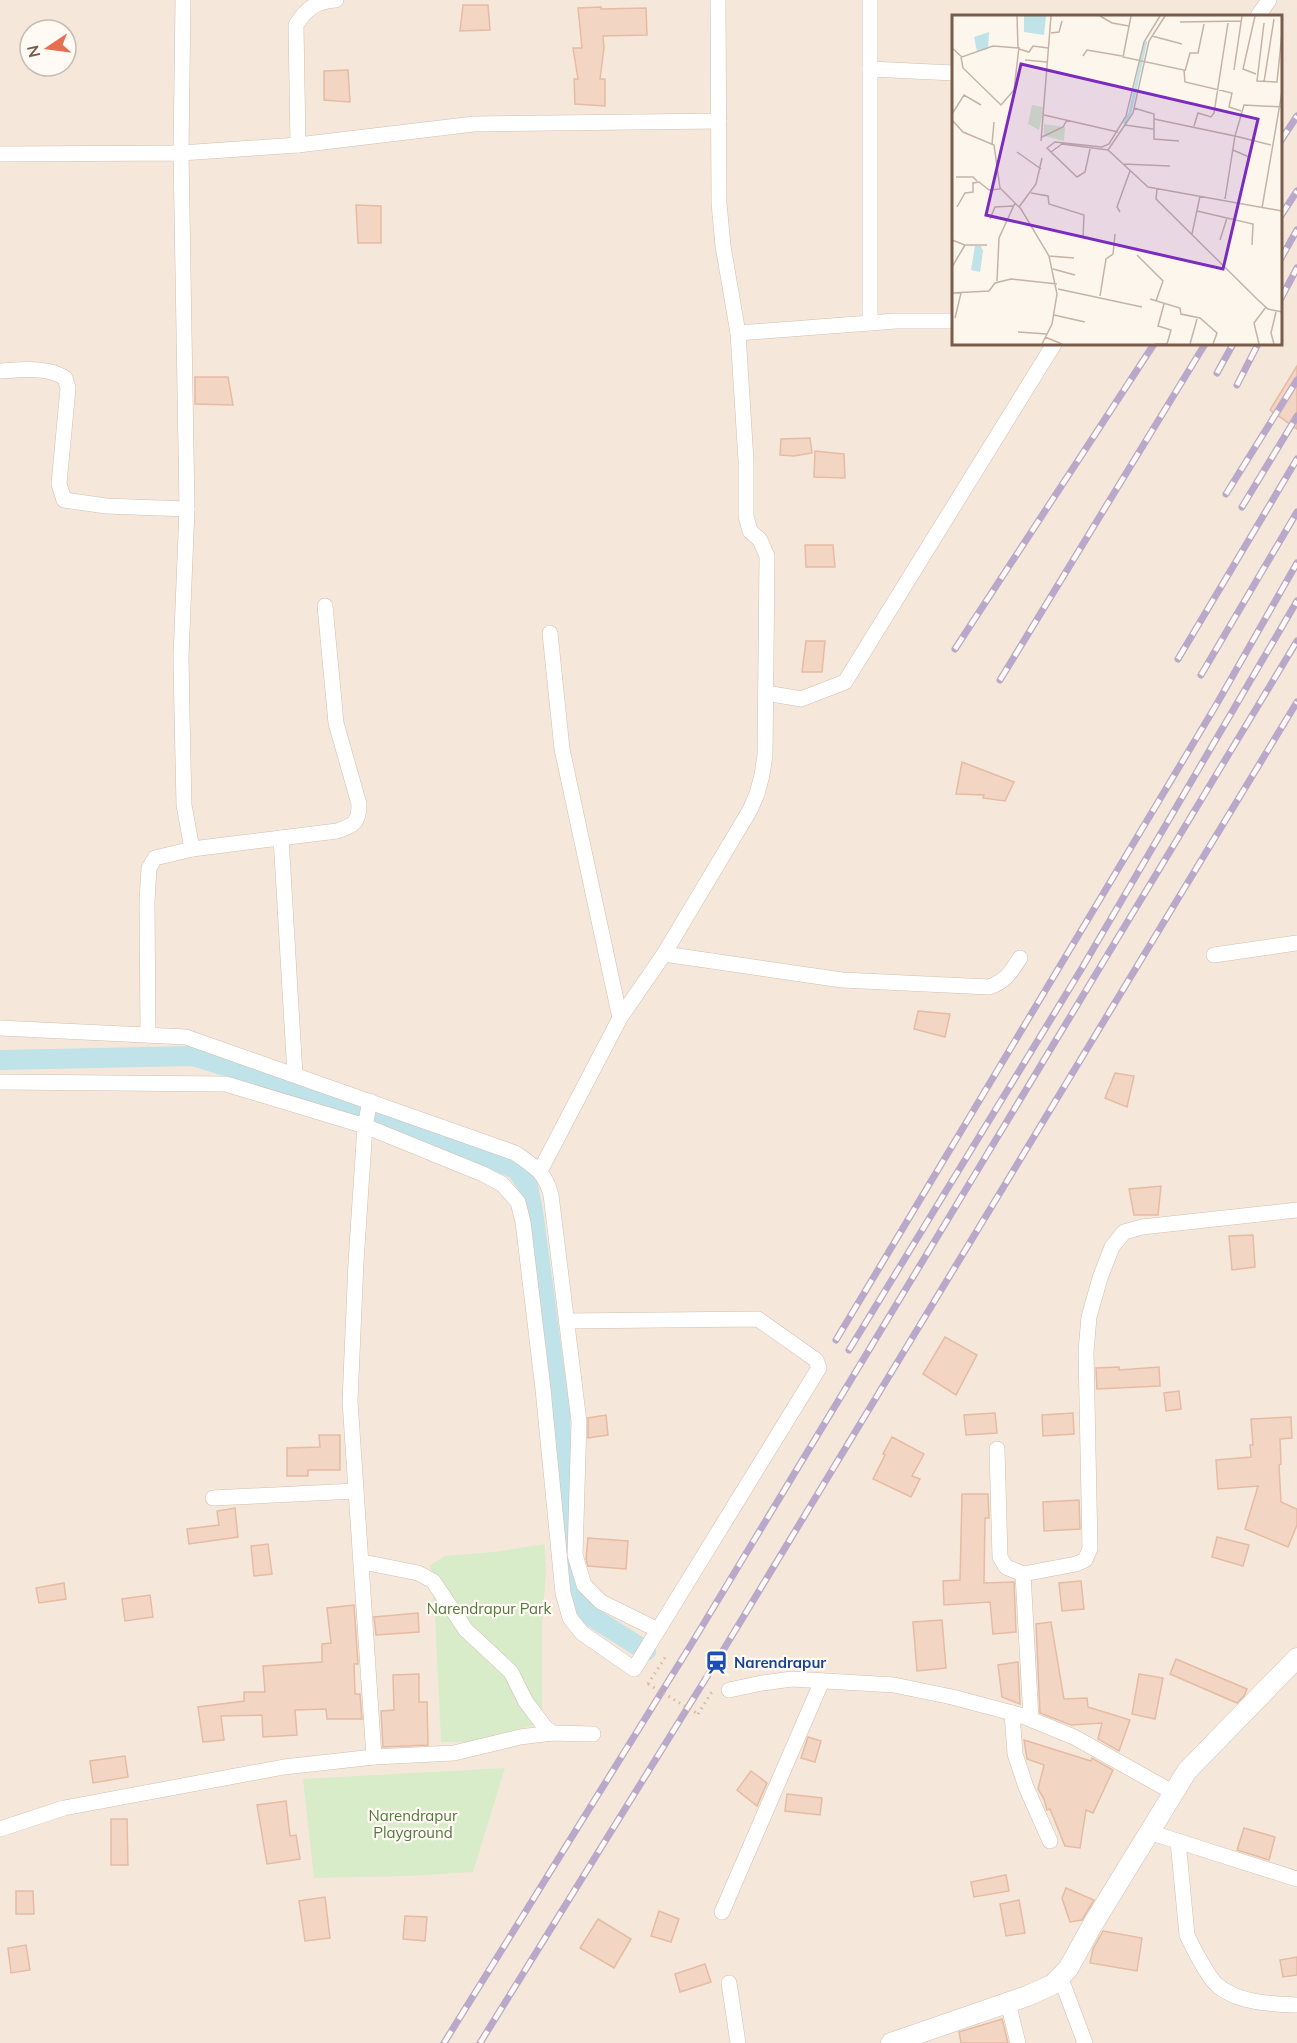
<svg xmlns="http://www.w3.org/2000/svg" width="1297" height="2043" font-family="Mulish,sans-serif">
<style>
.residential{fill:#f5e8da;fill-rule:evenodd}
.green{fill:#d8ecc9}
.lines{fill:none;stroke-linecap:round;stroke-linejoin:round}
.canal{stroke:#bfe3e8;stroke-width:20}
.building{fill:#f3d5c3;stroke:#e6bba3;stroke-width:1.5}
.minor-casing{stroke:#d1beb0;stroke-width:16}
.tertiary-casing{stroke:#d1beb0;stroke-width:21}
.path{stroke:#d9b8a5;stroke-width:3;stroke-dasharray:1.5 4.5;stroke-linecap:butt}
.minor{stroke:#fff;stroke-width:15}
.tertiary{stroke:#fff;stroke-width:20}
.rail-casing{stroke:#b9a8c9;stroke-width:7}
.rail{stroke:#fffaf3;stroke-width:4.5;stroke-dasharray:14;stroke-linecap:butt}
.path-bridge{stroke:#d9b8a5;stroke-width:3;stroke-dasharray:1.5 4.5;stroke-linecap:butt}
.labels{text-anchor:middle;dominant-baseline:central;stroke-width:4.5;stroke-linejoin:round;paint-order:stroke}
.park-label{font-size:15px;fill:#537a41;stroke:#fffaf3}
.transit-label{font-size:15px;font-weight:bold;fill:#164399;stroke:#fffaf3;text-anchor:start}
.inset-river{fill:none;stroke:#bfe3e8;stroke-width:3}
.inset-road{fill:none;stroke:#c5b3a7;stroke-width:1.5}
.view{fill:#7b2cbf;fill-opacity:0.15;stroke:#7b2cbf;stroke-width:3}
.inset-edge{fill:none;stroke:#7a5c4d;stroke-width:3}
</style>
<rect width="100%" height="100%" fill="#fdf6ec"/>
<path class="residential" d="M0,0H1297V2043H0ZM954,16H1280V344H954ZM30,30H66V66H30Z"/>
<g class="green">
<path d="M545,1544L546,1572L542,1624V1723L473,1742H441L435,1615L430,1565L445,1556L493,1552Z"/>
<path d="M505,1768L473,1872L408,1876L314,1878L303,1779Z"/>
</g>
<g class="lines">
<path class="canal" d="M0,1060L193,1056L368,1111L516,1169L528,1186L533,1211L560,1412L563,1511L571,1581L579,1600L592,1617L646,1651"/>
</g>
<g class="building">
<path d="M463,5H488L490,30L460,31Z"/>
<path d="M601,7V9L646,8L647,35L603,36L604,48L600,79H605V106L575,104L574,79H578L573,48H582L578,8Z"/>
<path d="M348,70L350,102L324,100V71Z"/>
<path d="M356,205L381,206V243H358Z"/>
<path d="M1297,366V429L1270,410Z"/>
<path d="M195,377H228L233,405L195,404Z"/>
<path d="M810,438L812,453L794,456L780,455L781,439Z"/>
<path d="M815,451L844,454L845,478L814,477Z"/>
<path d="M805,545H833L835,567H806Z"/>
<path d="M806,641H825L822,672H802Z"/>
<path d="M962,762L1014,782L1005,801L983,798L984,795L956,794Z"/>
<path d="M918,1011L950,1014L945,1037L914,1029Z"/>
<path d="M1115,1073L1134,1076L1127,1107L1105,1098Z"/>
<path d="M1161,1186L1158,1215H1134L1129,1189Z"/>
<path d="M1253,1235L1255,1267L1232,1270L1229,1236Z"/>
<path d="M945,1337L977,1355L956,1395L923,1374Z"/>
<path d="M1119,1367V1370L1159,1367L1160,1386L1097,1389L1096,1368Z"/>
<path d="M1179,1391L1181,1409L1166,1411L1164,1393Z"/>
<path d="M995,1413L997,1433L966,1435L964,1415Z"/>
<path d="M1073,1413L1074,1434L1043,1436L1042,1415Z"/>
<path d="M606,1415L608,1435L588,1438V1418Z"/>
<path d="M1291,1417L1292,1438L1280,1439L1281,1464L1279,1465L1281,1502L1297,1509V1525L1288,1547L1245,1529L1258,1486L1218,1489L1216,1460L1251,1457L1250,1445H1253L1251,1419Z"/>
<path d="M319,1435H340V1470H308V1476H287V1448L320,1447Z"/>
<path d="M892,1437L924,1454L912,1476L920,1479L911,1497L873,1479L885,1455L883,1454Z"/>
<path d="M962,1494H988L989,1518H985L984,1583L1014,1582L1016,1632L993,1634L990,1602L944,1605L943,1581L960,1580Z"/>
<path d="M1079,1500L1080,1529L1044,1531L1043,1502Z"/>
<path d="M235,1508L238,1537L189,1544L187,1529L219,1525L217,1511Z"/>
<path d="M1217,1537L1249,1545L1243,1566L1212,1557Z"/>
<path d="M588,1538L628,1541L626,1569L588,1566L586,1559Z"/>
<path d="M268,1544L272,1574L254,1576L251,1546Z"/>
<path d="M1081,1581L1084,1609L1062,1611L1059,1583Z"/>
<path d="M64,1583L66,1599L39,1603L36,1588Z"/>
<path d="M150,1595L153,1617L125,1621L122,1599Z"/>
<path d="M354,1605L358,1664H354L355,1694H360L362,1719H327L326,1709L295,1710L297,1735L263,1737L262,1715L221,1716L224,1740L203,1742L198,1707L244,1701V1692H265L263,1666L322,1662V1644L331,1643L327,1608Z"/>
<path d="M418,1613L419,1632L376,1635L374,1617Z"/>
<path d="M942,1620L946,1668L917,1671L913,1622Z"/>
<path d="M1051,1622L1064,1699L1087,1698L1088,1707L1130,1720L1119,1751L1098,1739L1102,1723L1071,1725L1040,1713L1036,1624Z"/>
<path d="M1176,1659L1247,1689L1244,1696L1237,1703L1170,1674Z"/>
<path d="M1018,1662L1020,1704L1002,1697L998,1665Z"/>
<path d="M419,1674V1702H427L428,1745L383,1747L381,1711L394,1710L393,1675Z"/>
<path d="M1139,1674L1163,1678L1155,1719L1132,1714Z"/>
<path d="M808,1737L821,1741L815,1762L801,1758Z"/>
<path d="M1024,1740L1091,1761L1092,1758L1113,1770L1093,1813L1086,1810L1080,1848L1065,1846L1050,1809L1047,1810L1044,1799L1038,1789L1044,1765L1027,1759Z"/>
<path d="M125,1756L128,1777L93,1783L90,1761Z"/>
<path d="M751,1771L767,1783L757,1806L737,1790Z"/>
<path d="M787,1794L822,1798L820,1815L785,1811Z"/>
<path d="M286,1801L290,1836L296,1835L300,1859L267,1864L257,1805Z"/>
<path d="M111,1819H127L128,1865H111Z"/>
<path d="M1244,1828L1275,1837L1269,1860L1237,1850Z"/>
<path d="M1006,1875L1009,1891L974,1897L971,1882Z"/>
<path d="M1066,1888L1094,1900L1082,1920L1070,1922L1062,1898Z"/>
<path d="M16,1891H33L34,1914H16Z"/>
<path d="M325,1897L330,1938L305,1941L299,1901Z"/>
<path d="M1019,1900L1025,1933L1006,1936L1000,1904Z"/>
<path d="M659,1911L679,1919L671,1942L651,1936Z"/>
<path d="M405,1916L427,1917L425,1941L403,1939Z"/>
<path d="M598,1919L631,1939L614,1968L580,1948Z"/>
<path d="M1103,1931L1142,1938L1137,1971L1090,1963L1093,1949Z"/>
<path d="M26,1945L30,1970L11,1973L8,1948Z"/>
<path d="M1297,1957V1975L1283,1977L1280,1960Z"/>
<path d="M705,1964L711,1982L680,1992L675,1974Z"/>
<path d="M1002,2019L1008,2043H961L959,2032Z"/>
</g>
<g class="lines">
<defs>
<g id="minor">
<path d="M183,0L181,153L298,145L474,124L719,121"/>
<path d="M870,0V323"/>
<path d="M1258,16L1269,0"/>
<path d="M870,69L954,73"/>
<path d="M298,145L296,25C306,9 316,1 336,0"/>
<path d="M0,154L181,153L187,509L181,656L182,714L184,805L192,849"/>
<path d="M738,333L896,321H954"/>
<path d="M0,371C21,370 47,366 65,378L68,388L59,484L64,500L106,506L187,509"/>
<path d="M550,633L562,749L620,1018"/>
<path d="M766,693L801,699L845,682L1054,344"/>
<path d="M281,838L295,1075"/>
<path d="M664,954L842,980L989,987C1005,982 1011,972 1020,958"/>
<path d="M1214,955L1297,943"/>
<path d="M0,1028L186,1037L515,1153C534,1166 545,1172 551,1195L579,1422L575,1555L584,1585L601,1602L658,1630L819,1368L816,1360L758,1319L566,1321"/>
<path d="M148,1035L147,901L149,868L155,858L192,849L337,831C354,825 359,823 359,804L336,723L325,606"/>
<path d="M0,1082L226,1084L365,1126L483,1174L502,1184L518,1202L523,1222L543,1389L563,1593L570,1618L582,1633L634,1669L658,1630"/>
<path d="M370,1101L365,1126L356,1262L350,1401L374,1757"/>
<path d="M540,1171L620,1018L664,954L750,810L757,794L762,775L765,755L767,556L760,540L750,531L746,516V461L738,333L723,246L719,203L718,0"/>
<path d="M997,1449L1000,1557L1006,1567L1023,1574"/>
<path d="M213,1498L355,1491"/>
<path d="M363,1562L418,1573L433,1581L466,1630L511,1672L526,1702L545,1727L552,1733"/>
<path d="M729,1690L762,1683L792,1679L894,1685L952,1697L1020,1715L1074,1737L1174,1793"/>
<path d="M1012,1713L1015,1754L1026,1787L1050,1841"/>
<path d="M1031,1719L1023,1574L1076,1564L1085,1560L1090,1549L1086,1351L1089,1317L1100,1278L1112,1247L1124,1232L1142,1227L1297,1210"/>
<path d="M0,1829L64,1808L284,1767L374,1757L454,1753L520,1737L552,1733L593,1734"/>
<path d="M1149,1832L1297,1879"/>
<path d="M1178,1841L1187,1935C1192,1946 1207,1975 1216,1984C1236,2003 1271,2004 1297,2005"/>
<path d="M722,1912L822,1681"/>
<path d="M1060,1976L1085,2043"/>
<path d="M729,1983L738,2043"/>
<path d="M1008,2003L1018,2043"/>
</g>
<path id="tertiary" d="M891,2043L1027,1996L1052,1985L1068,1969L1093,1924L1187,1771L1297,1658"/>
</defs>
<use href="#minor" class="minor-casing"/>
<use href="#tertiary" class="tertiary-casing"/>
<g class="path">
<path d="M648,1684L666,1656"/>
<path d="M698,1714L713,1690"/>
</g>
<use href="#minor" class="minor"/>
<use href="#tertiary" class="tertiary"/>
<defs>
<g id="rail">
<path d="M1280,142L1297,116"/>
<path d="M1280,217L1297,191"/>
<path d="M1280,260L1297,230"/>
<path d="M1280,300L1297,268"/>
<path d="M1217,373L1233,344"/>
<path d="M1237,385L1258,344"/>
<path d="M1226,494L1297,380"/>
<path d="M1242,507L1297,416"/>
<path d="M955,649L1154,344"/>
<path d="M1178,659L1297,459"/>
<path d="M1201,675L1297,512"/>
<path d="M1000,680L1205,344"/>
<path d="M836,1340L1215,707L1297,563"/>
<path d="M849,1350L1082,968L1297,601"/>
<path d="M444,2043L692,1643L1297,641"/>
<path d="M480,2043L716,1662L1297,702"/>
</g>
</defs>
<use href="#rail" class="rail-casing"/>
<use href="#rail" class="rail"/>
<path class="path-bridge" d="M648,1684L698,1714"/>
</g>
<defs>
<symbol id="station-bare" viewBox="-9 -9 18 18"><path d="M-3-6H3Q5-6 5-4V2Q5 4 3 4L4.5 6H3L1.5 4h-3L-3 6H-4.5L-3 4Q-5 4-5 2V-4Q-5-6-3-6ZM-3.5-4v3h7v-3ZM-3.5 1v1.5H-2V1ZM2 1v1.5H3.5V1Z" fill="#1a4fb4" stroke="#fffaf3" stroke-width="2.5" paint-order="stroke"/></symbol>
</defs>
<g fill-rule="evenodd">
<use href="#station-bare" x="700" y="1646" width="33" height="33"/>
</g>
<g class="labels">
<g class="park-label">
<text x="489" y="1608">Narendrapur Park</text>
<text x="413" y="1815">Narendrapur<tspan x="413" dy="17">Playground</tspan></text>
</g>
<g class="transit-label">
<text x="734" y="1662">Narendrapur</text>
</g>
</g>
<g transform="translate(952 15)">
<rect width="330" height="330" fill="#fdf6ec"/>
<path d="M80,90L92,92L87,115L76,109ZM92,109L113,112L112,126L92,121Z" fill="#d8ecc9"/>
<path d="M72,1H94L92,20L72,17ZM37,17L36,34L25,36L22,22ZM23,231H29L31,236L28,257L19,255Z" fill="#bfe3e8"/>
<path class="inset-river" d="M172,109L178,98L194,26"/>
<path class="inset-road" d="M148,1L160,8L177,11M179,1L171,42L232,55L233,67L280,78L277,92L289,96M303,1L291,54L304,59M228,7L289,6M312,8L305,66L325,67L330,18M99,18L107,17L110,6M200,21L230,29M0,33L10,42L41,31L66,33L65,1M67,34L77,37L81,31L96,33M131,41L135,35L170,41M9,42L11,53L49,90L62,75L67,32M73,45L95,47M282,55L290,1M233,56L238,38H246L252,9M312,67L322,4M182,93L202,99V124L227,126M0,99L12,80L29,90M92,100L166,117M202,104L283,121L292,90L330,92M0,105L11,117L42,130L48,173L69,194L97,241L105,279L100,309L90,329M173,110L201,114M242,111L246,98L259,102L262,98L276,8M90,122L111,112L115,105M89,126L99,1M40,129L42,107M138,134L133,157L125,162L99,137L110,129L156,135L196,172L330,196M156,135L181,98L197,26L213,1M281,135L297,142L287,187M65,137L89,154M99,137L95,133L103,127L150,132L157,129L174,101L192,27L208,1M171,149L218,151M4,162H21L25,166M205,174L204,184L306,285L316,294L330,297M79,178L96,181L97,189L132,200L131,223M273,184L283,121L319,130M5,192L13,178L21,177V168L27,167L37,175L48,174M67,192L84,169L90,143M310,193L330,77M245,196L301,209L300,230M168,197L165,192L178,156M38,204L43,192L61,191M240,219L248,181M0,225L13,230H35M268,225L275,203M185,240L211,266L204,286M97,241L122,243M0,252L13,230M101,254L123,260M45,266L47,223L63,188M106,274L190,292M0,278L37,276L43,268L59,264L105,269M148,281L154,244L161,239L163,219M198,284L228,293L229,299L248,303L265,318L261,329M102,300L133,307M3,303L9,278M66,317L95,319M93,322L110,329M203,329H215L219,315L206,311L212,289M238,329L245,304M307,329L302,308L314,292M322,329L319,318L324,297"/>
<path class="view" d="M69,49L306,104L271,254L34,200Z"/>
<rect width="330" height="330" class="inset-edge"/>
</g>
<g transform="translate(48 48) rotate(257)"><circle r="28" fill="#fffaf3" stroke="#cabbb1" stroke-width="1.5"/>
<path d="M0-4.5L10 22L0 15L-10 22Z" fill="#e76f51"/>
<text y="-9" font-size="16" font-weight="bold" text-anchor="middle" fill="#7a5c4d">N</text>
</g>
</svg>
